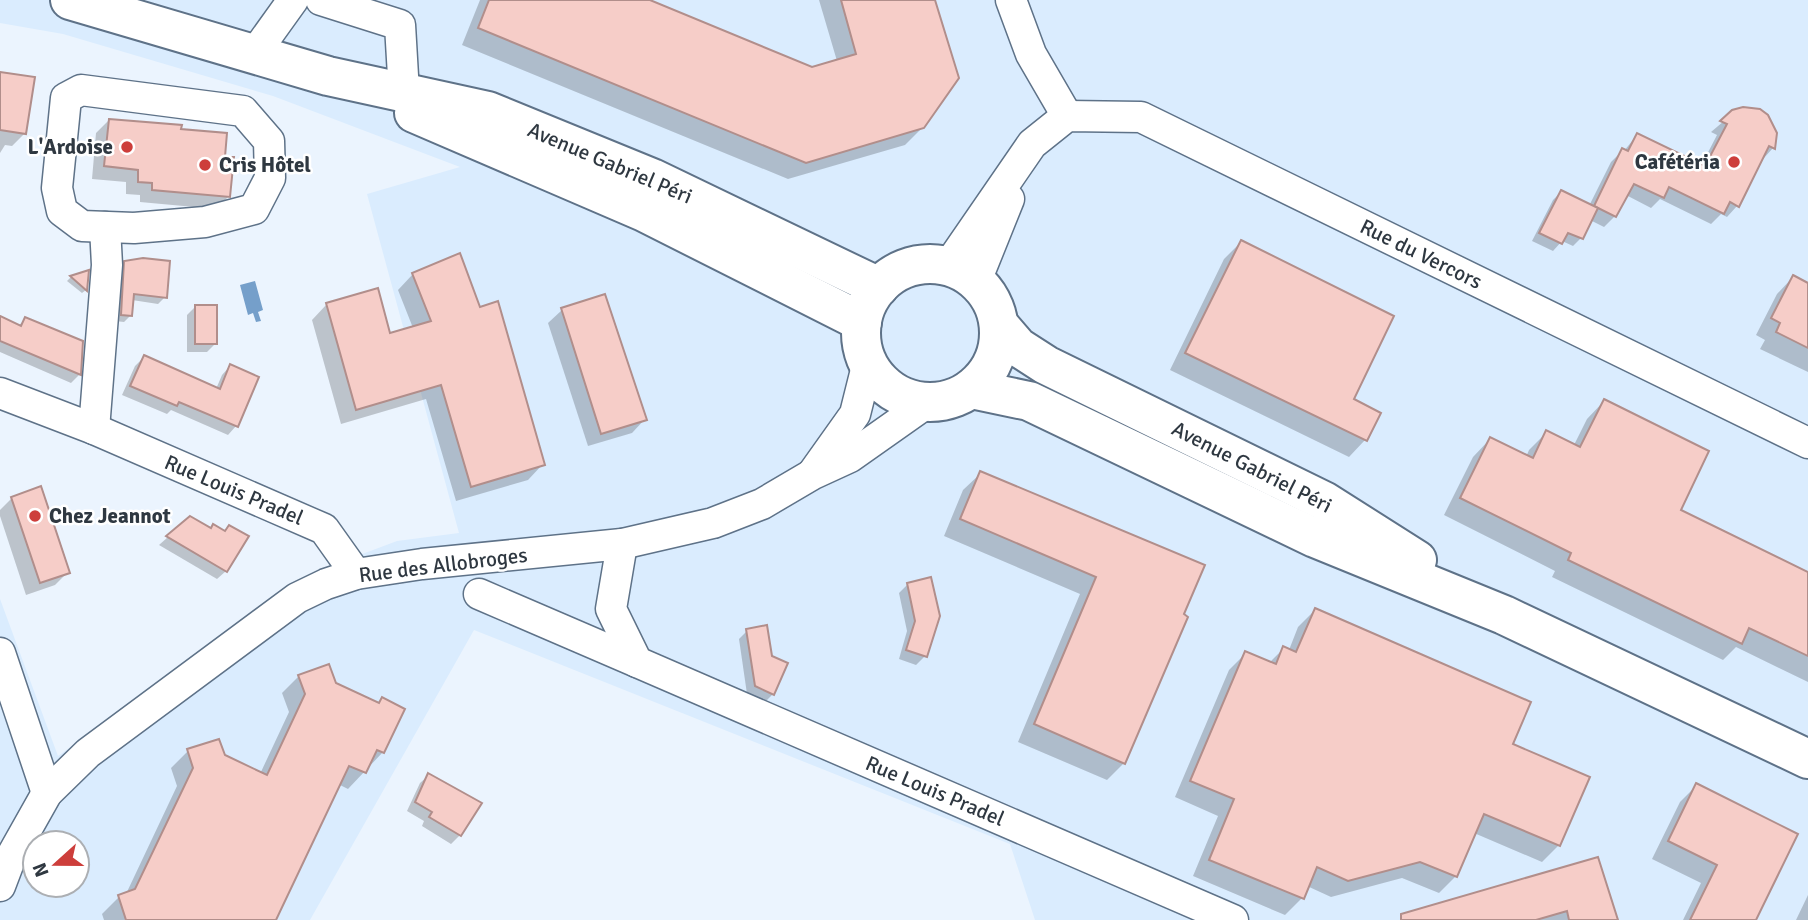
<svg xmlns="http://www.w3.org/2000/svg" width="1808" height="920" font-family="Signika,sans-serif">
<style>
.built{fill:#daecfe;fill-rule:evenodd}
.water{fill:#759fca}
.shadow{fill:#0003}
.building{fill:#f6cdc8;stroke:#b18e8b;stroke-width:2}
.lines{fill:none;stroke-linecap:round;stroke-linejoin:round}
.minor-casing{stroke:#5e7288;stroke-width:33}
.major-casing{stroke:#5e7288;stroke-width:42}
.minor{stroke:#fff;stroke-width:30}
.major{stroke:#fff;stroke-width:38}
.poi-dot{fill:#cd3e3b;stroke:#fff;stroke-width:2.5}
.labels{text-anchor:middle;dominant-baseline:central;stroke-width:5;stroke-linejoin:round;paint-order:stroke}
.poi-label{font-size:21px;font-weight:bold;fill:#2f3841;stroke:#fff;text-anchor:end}
.street-label{font-size:21px;fill:#2f3841;stroke:#fff}
</style>
<rect width="100%" height="100%" fill="#ebf4fe"/>
<path class="built" d="M0,0H1808V920H1035L1010,844L474,630L310,920H0V599L58,756L317,571L397,541L459,533L367,194L460,167L273,96L63,34L0,23ZM35,843H77V885H35Z"/>
<path class="water" d="M255,281L263,310L258,312L261,321L256,322L253,313L248,315L240,285Z"/>
<g class="shadow">
<path d="M480,0H645L812,68L837,61L819,0H934L923,127L905,145L788,179L462,45Z"/>
<path d="M0,73L25,133L12,146L5,145L0,153Z"/>
<path d="M1737,110L1773,148L1763,159L1737,206L1727,217L1721,214L1711,224L1660,199L1651,208L1626,195L1615,216L1604,227L1590,220L1581,238L1573,246L1562,241L1553,251L1532,241L1553,200L1561,192L1589,206L1611,162L1622,151H1624L1637,135L1701,166L1717,135L1711,132Z"/>
<path d="M109,120L180,131L223,158L229,196L216,209L140,202V195L126,194V182L92,179L96,133Z"/>
<path d="M1241,242L1352,400L1379,414L1365,440L1349,457L1170,370L1224,259Z"/>
<path d="M125,263L165,297L158,304L132,300L131,315L124,322L115,321L118,270Z"/>
<path d="M87,273L86,290L82,293L67,281L71,277Z"/>
<path d="M413,274L479,309L543,464L528,480L456,501L426,399L341,424L312,320L327,304L389,335L413,328L398,290Z"/>
<path d="M1793,277L1808,285V372L1760,349L1765,340L1756,335L1777,294Z"/>
<path d="M196,306L216,343L207,352H187V315Z"/>
<path d="M562,310L645,419L632,433L588,446L548,323Z"/>
<path d="M26,319L82,342L79,375L71,383L0,352V320L18,326Z"/>
<path d="M144,357L216,389L222,375L230,366L236,426L228,435L171,410L167,414L122,395L135,366Z"/>
<path d="M1604,401L1679,510L1808,574V682L1736,647L1723,660L1552,577L1555,571L1444,515L1473,457L1490,439L1526,457L1529,450L1547,432L1574,445L1587,419Z"/>
<path d="M981,473L1202,566L1124,763L1107,780L1018,742L1080,594L944,536L963,490Z"/>
<path d="M12,498L68,572L55,585L26,595L0,516V510Z"/>
<path d="M168,537L226,571L217,579L159,545Z"/>
<path d="M908,584L925,656L916,665L899,659L907,631L899,593Z"/>
<path d="M1315,610L1511,744L1588,778L1559,845L1542,862L1474,833L1456,876L1439,893L1402,878L1331,897L1307,886L1302,898L1285,915L1193,876L1218,816L1175,797L1229,670L1246,653L1269,663L1284,648L1289,650L1298,627Z"/>
<path d="M747,631L770,657L773,694L765,702L747,694L739,639Z"/>
<path d="M299,676L335,684L378,704L382,699L383,752L348,789L340,785L274,920H104L102,914L119,897L126,894L177,786L171,768L188,751L223,756L260,774L289,712L282,693Z"/>
<path d="M429,775L460,835L451,844L422,826L424,821L407,811L420,783Z"/>
<path d="M1697,785L1754,920H1683L1701,883L1652,859L1680,802Z"/>
<path d="M1597,859L1617,920H1411Z"/>
<path d="M1808,895V920H1796Z"/>
</g>
<g class="building">
<path d="M489,0H650L812,67L856,54L841,0H935L959,78L924,128L806,163L478,28Z"/>
<path d="M0,72L35,77L26,134L0,130Z"/>
<path d="M1743,107L1760,109L1768,115L1777,133L1775,149L1769,146L1739,207L1730,202L1724,214L1669,187L1664,198L1634,184L1616,217L1594,206L1622,148L1628,151L1637,133L1705,166L1727,124L1720,121L1732,110Z"/>
<path d="M109,119L182,125L181,129L227,133L225,157H234L230,197L152,190V183L138,182V170L104,166Z"/>
<path d="M1561,190L1598,208L1583,239L1568,233L1562,244L1539,233Z"/>
<path d="M1241,240L1394,316L1354,399L1381,413L1367,441L1185,353Z"/>
<path d="M460,253L480,307L498,301L545,465L471,487L441,385L356,410L326,303L378,288L390,333L431,321L412,273Z"/>
<path d="M143,258L170,261L167,298L134,294L132,316L121,315L124,261Z"/>
<path d="M89,270L87,291L70,276Z"/>
<path d="M1793,275L1808,283V348L1776,332L1780,323L1771,318Z"/>
<path d="M605,294L647,420L601,434L561,308Z"/>
<rect x="195" y="305" width="22" height="39"/>
<path d="M0,316L21,326L25,317L83,341L81,375L0,341Z"/>
<path d="M144,355L220,389L230,364L259,377L238,427L179,402L177,406L130,386Z"/>
<path d="M1604,399L1709,451L1681,510L1808,572V656L1749,628L1742,644L1568,560L1571,553L1460,498L1490,437L1533,458L1546,430L1580,447Z"/>
<path d="M980,471L1205,565L1184,614L1188,617L1125,764L1034,724L1096,577L960,519Z"/>
<path d="M41,486L70,573L40,583L11,497Z"/>
<path d="M190,516L211,528L213,524L225,531L229,525L249,536L227,572L166,536Z"/>
<path d="M931,577L940,616L927,657L906,650L915,621L907,583Z"/>
<path d="M1315,608L1531,702L1513,744L1590,777L1560,846L1484,814L1457,877L1420,862L1348,881L1317,867L1304,899L1209,860L1234,799L1190,781L1245,651L1276,664L1283,646L1296,652Z"/>
<path d="M767,625L772,656L788,663L774,695L755,686L746,629Z"/>
<path d="M329,664L336,683L379,703L382,697L405,709L384,753L377,750L366,773L349,766L276,920H126L118,895L135,889L193,768L187,749L219,739L225,755L267,775L305,694L298,675Z"/>
<path d="M428,773L482,803L461,836L429,817L432,812L415,802Z"/>
<path d="M1696,783L1798,834L1756,920H1690L1717,865L1668,841Z"/>
<path d="M1598,857L1618,920H1569L1567,911L1536,920H1401V914Z"/>
</g>
<g class="lines">
<defs>
<g id="minor">
<path d="M321,0L400,25L404,93"/>
<path d="M1011,0L1031,54L1067,116"/>
<path d="M255,53L293,0"/>
<path d="M81,90L243,111L269,141L270,178L254,209L205,222L134,228L82,226L62,211L57,188L66,98Z"/>
<path d="M948,266L1032,144L1067,116L1141,117L1808,443"/>
<path d="M976,281L1009,199"/>
<path d="M0,393L94,429L324,529L356,574"/>
<path d="M94,429L107,265L105,227"/>
<path d="M813,473L855,414L868,362"/>
<path d="M622,544L611,609L637,662L1233,920"/>
<path d="M479,594L637,662"/>
<path d="M0,653L47,793"/>
<path d="M0,886L11,857L47,793L88,753L297,598L326,584L356,574L422,564L622,544L713,523L762,504L813,474L850,457L928,402"/>
</g>
<g id="major">
<path d="M70,0L328,76L488,111L652,178L879,287"/>
<path d="M414,113L644,212L862,322"/>
<circle cx="930" cy="333" r="69"/>
<path d="M999,325L1018,347L1046,365L1324,501L1417,560"/>
<path d="M971,389L1029,401L1315,538L1504,615L1808,759"/>
</g>
</defs>
<use href="#minor" class="minor-casing"/>
<use href="#major" class="major-casing"/>
<use href="#minor" class="minor"/>
<use href="#major" class="major"/>
</g>
<g class="poi-dot">
<circle cx="127" cy="147" r="7"/>
<circle cx="1734" cy="162" r="7"/>
<circle cx="205" cy="165" r="7"/>
<circle cx="35" cy="516" r="7"/>
</g>
<g class="labels">
<g class="poi-label">
<text x="113" y="147">L'Ardoise</text>
<text x="1720" y="162">Cafétéria</text>
<text x="219" y="165" text-anchor="start">Cris Hôtel</text>
<text x="49" y="516" text-anchor="start">Chez Jeannot</text>
</g>
<g class="street-label">
<text transform="translate(610 163) rotate(23)">Avenue Gabriel Péri</text>
<text transform="translate(1421 254) rotate(26)">Rue du Vercors</text>
<text transform="translate(1252 467) rotate(27)">Avenue Gabriel Péri</text>
<text transform="translate(234 490) rotate(23)">Rue Louis Pradel</text>
<text transform="translate(443 565) rotate(-7)">Rue des Allobroges</text>
<text transform="translate(935 791) rotate(23)">Rue Louis Pradel</text>
</g>
</g>
<g transform="translate(56 864) rotate(249)"><circle r="33" fill="#ffffff" stroke="#acafb3" stroke-width="2"/>
<path d="M0-5L12 26L0 18L-12 26Z" fill="#cd3e3b"/>
<text y="-10" font-size="19" font-weight="bold" text-anchor="middle" fill="#2f3841">N</text>
</g>
</svg>
